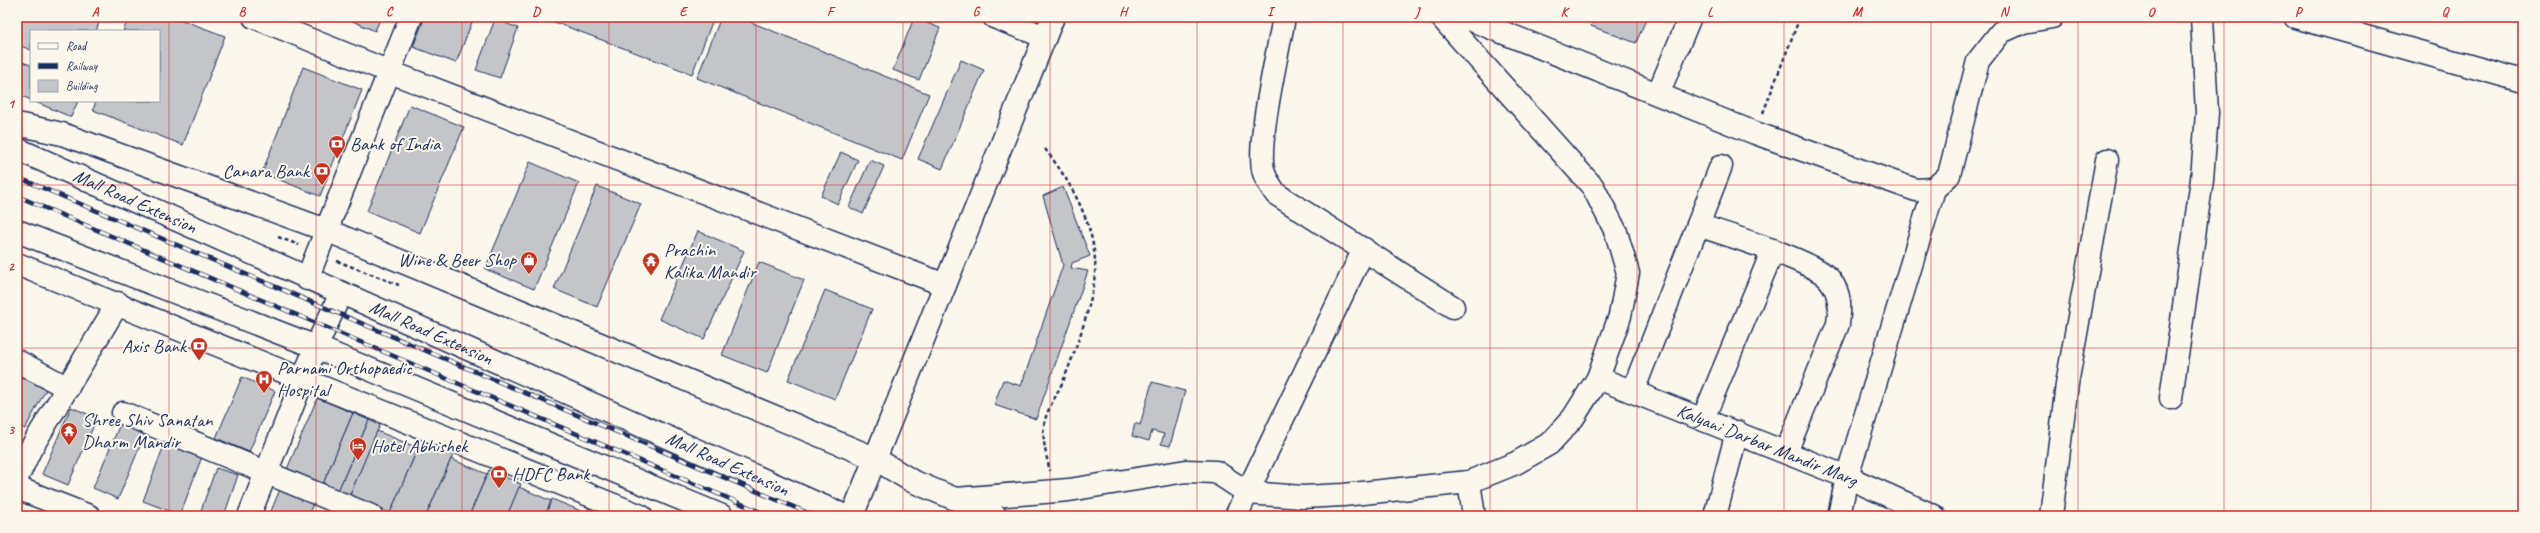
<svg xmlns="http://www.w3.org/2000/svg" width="2540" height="533" font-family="Caveat,sans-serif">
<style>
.building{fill:#c3c5c9;stroke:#1b2f5e}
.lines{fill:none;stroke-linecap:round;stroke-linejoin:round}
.minor-casing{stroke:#1b2f5e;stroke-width:25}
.major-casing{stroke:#1b2f5e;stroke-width:25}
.path{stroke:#1b2f5e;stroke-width:2.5;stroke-dasharray:4 3;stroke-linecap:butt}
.minor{stroke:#fbf7ec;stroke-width:22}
.major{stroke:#fbf7ec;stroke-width:22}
.rail-casing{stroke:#1b2f5e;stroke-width:4.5}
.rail{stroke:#fbf7ec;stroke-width:3;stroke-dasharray:9;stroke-linecap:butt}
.grid{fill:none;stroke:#d62828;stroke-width:1;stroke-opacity:0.55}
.labels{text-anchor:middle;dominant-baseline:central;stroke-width:4;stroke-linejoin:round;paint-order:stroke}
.poi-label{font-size:19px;fill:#1b2f5e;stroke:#fbf7ec;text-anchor:start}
.street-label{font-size:19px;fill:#1b2f5e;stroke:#fbf7ec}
.neatline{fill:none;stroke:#d62828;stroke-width:1.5}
.grid-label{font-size:13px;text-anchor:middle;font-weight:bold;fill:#d62828}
</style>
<rect width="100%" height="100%" fill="#fbf7ec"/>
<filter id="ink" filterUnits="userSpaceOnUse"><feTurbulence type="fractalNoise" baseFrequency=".025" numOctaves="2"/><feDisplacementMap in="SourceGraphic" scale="8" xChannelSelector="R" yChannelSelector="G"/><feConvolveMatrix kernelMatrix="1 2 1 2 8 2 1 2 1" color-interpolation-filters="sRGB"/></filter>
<g filter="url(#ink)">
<g class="building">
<path d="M17,17H101L96,31H31V50L18,45L17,47Z"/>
<path d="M129,17H174L225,36L183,145L93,110L96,101H159V31H123Z"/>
<path d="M349,17H381L375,31L348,19Z"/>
<path d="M425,17H474L456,63L413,47Z"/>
<path d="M541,17H714L692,74Z"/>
<path d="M721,17H738L929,94L902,160L697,78Z"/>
<path d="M1594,17H1647L1636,43L1591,26Z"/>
<path d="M914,18L940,28L919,80L893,70Z"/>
<path d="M495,19L518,28L500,78L476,70Z"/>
<path d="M961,60L984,70L942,169L918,159Z"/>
<path d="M22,62L31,65V100L17,94V74Z"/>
<path d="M303,67L362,90L320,196L262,173Z"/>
<path d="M33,101H78L71,117Z"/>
<path d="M410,105L464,127L420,233L367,211Z"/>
<path d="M841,152L858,160L838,204L821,196Z"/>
<path d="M870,160L884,166L863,214L849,207Z"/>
<path d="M530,162L579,183L534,289L485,269Z"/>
<path d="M597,186L641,204L597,307L554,289Z"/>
<path d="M1063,187L1090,256L1072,263L1071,268L1088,271L1036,419L994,405L1003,380L1021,386L1063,265L1043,196Z"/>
<path d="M698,231L744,251L704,339L659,319Z"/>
<path d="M759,262L804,280L767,373L722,355Z"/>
<path d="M825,290L872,309L835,399L788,380Z"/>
<path d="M26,370L50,382L25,429L17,425V387Z"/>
<path d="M242,377L275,391L249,452L216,438Z"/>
<path d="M1152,382L1185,391L1170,446L1161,444L1164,434L1152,431L1149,441L1132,436L1135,423L1140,425Z"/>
<path d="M319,394L328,398L327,402L353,413L323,484L287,469Z"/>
<path d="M71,407L97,418L68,485L42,474Z"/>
<path d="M353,413L369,420L338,491L323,484Z"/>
<path d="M123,417L148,427L118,499L93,488Z"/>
<path d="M369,420L380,425L350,495L338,491Z"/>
<path d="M377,431L418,448L390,513L350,495Z"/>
<path d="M425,432L447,442L443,450L421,441Z"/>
<path d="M166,440L203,454L180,515L143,501Z"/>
<path d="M421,441L443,450L446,444L456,448L426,516H398L390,513Z"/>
<path d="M451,459L487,474L469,516H426Z"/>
<path d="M216,468L238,475L224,516H199Z"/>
<path d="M489,470L521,484L507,516H469Z"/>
<path d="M283,482L316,496L308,516H269Z"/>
<path d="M519,487L551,501L545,516H507Z"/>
<path d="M552,499L586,513L585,516H545Z"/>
<path d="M591,503L620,516H585Z"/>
</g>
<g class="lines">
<defs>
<g id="minor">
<path d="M254,17L390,72L945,285"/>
<path d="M994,17L1045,37"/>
<path d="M1284,17C1279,48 1255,148 1264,173C1266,180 1272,188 1276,194L1453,307"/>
<path d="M1464,17L1755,133L1916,190L1934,189"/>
<path d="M2295,17L2523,81"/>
<path d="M1658,94L1690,17"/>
<path d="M17,124L62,134L326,230L874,458L912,481L996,516"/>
<path d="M1698,225C1724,234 1816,261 1830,280C1841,294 1840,308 1838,324L1786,452"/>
<path d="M17,264L641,516"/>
<path d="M307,279L411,17"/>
<path d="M316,347L341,293"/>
<path d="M17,361L68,388"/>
<path id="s1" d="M1598,378L1847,477L1934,516"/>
<path d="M1633,391L1721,166"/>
<path d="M2171,398L2202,179L2207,113L2202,17"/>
<path d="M123,413L371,516"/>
<path d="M1703,419L1773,250"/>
<path d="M17,478L30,450L118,303"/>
<path d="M1469,482L1474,516"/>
<path d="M17,488L89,516"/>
<path d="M956,499L1069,490L1186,471L1216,472L1248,493L1303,497L1343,495L1469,482L1516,463L1549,444L1573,418L1598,378L1620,316L1628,273L1616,232L1593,187L1441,17"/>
<path d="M249,516L303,379"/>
<path d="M852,516L1053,17"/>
<path d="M1236,516L1364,249"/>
<path d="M1715,516L1737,432"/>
<path d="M1839,516L1847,477L1934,189L1949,175L1978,61L2001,32L2023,22L2052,17"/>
<path d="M2051,516L2067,384L2107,160"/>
</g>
<g id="major">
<path id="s2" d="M17,149L845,516"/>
<path d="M17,231L316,347L722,516"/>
<path d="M303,379L316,347"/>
</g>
</defs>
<use href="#minor" class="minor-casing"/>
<use href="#major" class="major-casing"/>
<g class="path">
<path d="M1763,113L1800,17"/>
<path d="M1045,149C1071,182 1098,229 1095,274C1092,305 1076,349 1064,379C1059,391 1048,408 1045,420C1041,436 1046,455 1050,471"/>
<path d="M278,237L299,245"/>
<path d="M337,261L399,285"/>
</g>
<use href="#minor" class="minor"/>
<use href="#major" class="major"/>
<defs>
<g id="rail">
<path d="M17,177L815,516"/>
<path d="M17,196L770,516"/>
</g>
</defs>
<use href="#rail" class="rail-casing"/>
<use href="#rail" class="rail"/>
</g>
</g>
<path class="grid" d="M169,17V516M316,17V516M462,17V516M609,17V516M756,17V516M903,17V516M1050,17V516M1197,17V516M1343,17V516M1490,17V516M1637,17V516M1784,17V516M1931,17V516M2078,17V516M2224,17V516M2371,17V516M17,185H2523M17,348H2523"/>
<defs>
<symbol id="bank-pin" viewBox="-11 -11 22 30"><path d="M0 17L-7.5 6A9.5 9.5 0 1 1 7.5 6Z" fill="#c8321e" stroke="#fbf7ec"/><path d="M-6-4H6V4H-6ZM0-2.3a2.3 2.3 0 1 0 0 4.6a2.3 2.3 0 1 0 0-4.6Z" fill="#fff"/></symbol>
<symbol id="shop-pin" viewBox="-11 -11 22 30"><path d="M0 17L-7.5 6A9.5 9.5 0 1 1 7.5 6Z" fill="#c8321e" stroke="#fbf7ec"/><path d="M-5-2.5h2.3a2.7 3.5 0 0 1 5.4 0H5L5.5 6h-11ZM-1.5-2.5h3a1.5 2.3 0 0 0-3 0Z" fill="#fff"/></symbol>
<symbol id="temple-pin" viewBox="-11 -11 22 30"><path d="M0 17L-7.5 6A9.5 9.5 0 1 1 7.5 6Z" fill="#c8321e" stroke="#fbf7ec"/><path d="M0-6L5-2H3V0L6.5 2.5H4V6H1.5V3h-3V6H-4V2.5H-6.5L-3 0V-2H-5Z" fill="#fff"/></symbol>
<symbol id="hospital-pin" viewBox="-11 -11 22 30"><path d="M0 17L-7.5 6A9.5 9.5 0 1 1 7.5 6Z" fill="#c8321e" stroke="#fbf7ec"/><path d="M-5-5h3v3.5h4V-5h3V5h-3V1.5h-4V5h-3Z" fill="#fff"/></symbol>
<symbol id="hotel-pin" viewBox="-11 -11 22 30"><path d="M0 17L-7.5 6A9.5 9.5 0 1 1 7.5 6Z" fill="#c8321e" stroke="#fbf7ec"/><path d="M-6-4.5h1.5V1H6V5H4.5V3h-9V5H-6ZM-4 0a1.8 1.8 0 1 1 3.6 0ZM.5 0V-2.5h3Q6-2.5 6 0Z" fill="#fff"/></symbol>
</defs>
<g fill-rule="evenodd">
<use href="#bank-pin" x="327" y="134" width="20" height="27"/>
<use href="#bank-pin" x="312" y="161" width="20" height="27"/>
<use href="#shop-pin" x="519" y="250" width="20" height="27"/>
<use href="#temple-pin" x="641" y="251" width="20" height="27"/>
<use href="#bank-pin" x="189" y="336" width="20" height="27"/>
<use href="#hospital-pin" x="254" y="369" width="20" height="27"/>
<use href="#temple-pin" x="59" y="421" width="20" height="27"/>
<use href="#hotel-pin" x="348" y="436" width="20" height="27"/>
<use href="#bank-pin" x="489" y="464" width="20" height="27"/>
</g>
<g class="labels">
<g class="poi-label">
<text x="350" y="144">Bank of India</text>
<text x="309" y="171" text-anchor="end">Canara Bank</text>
<text x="664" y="250">Prachin<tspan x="664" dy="22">Kalika Mandir</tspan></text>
<text x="516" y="260" text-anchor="end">Wine &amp; Beer Shop</text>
<text x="186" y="346" text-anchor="end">Axis Bank</text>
<text x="277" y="368">Parnami Orthopaedic<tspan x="277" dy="22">Hospital</tspan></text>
<text x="82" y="420">Shree Shiv Sanatan<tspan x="82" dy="22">Dharm Mandir</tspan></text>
<text x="371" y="446">Hotel Abhishek</text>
<text x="512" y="474">HDFC Bank</text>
</g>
<g class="street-label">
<text stroke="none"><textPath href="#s2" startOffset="129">Mall Road Extension</textPath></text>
<text stroke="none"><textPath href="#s2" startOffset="453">Mall Road Extension</textPath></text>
<text stroke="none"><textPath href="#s1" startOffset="182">Kalyani Darbar Mandir Marg</textPath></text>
<text stroke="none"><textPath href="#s2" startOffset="777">Mall Road Extension</textPath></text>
</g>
</g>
<rect width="2540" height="533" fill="none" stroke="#fbf7ec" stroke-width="44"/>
<rect x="30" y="30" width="130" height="72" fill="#fbf7ec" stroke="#a1a7b3"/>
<rect x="38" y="43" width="20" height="6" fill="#fbf7ec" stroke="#a1a7b3"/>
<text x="66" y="50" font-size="12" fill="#1b2f5e">Road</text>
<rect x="38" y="63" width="20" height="6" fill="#1b2f5e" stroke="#a1a7b3"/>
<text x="66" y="70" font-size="12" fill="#1b2f5e">Railway</text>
<rect x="38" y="80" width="20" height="12" fill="#c3c5c9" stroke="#a1a7b3"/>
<text x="66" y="90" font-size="12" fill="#1b2f5e">Building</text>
<rect x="22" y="22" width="2496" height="489" class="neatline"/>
<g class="grid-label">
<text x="95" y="16">A</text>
<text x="242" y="16">B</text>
<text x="389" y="16">C</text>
<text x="536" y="16">D</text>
<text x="683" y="16">E</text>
<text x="830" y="16">F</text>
<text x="976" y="16">G</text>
<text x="1123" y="16">H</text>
<text x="1270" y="16">I</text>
<text x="1417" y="16">J</text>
<text x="1564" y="16">K</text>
<text x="1710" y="16">L</text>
<text x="1857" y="16">M</text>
<text x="2004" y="16">N</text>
<text x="2151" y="16">O</text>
<text x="2298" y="16">P</text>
<text x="2445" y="16">Q</text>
<text x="11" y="108">1</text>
<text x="11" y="271">2</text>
<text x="11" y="434">3</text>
</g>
</svg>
